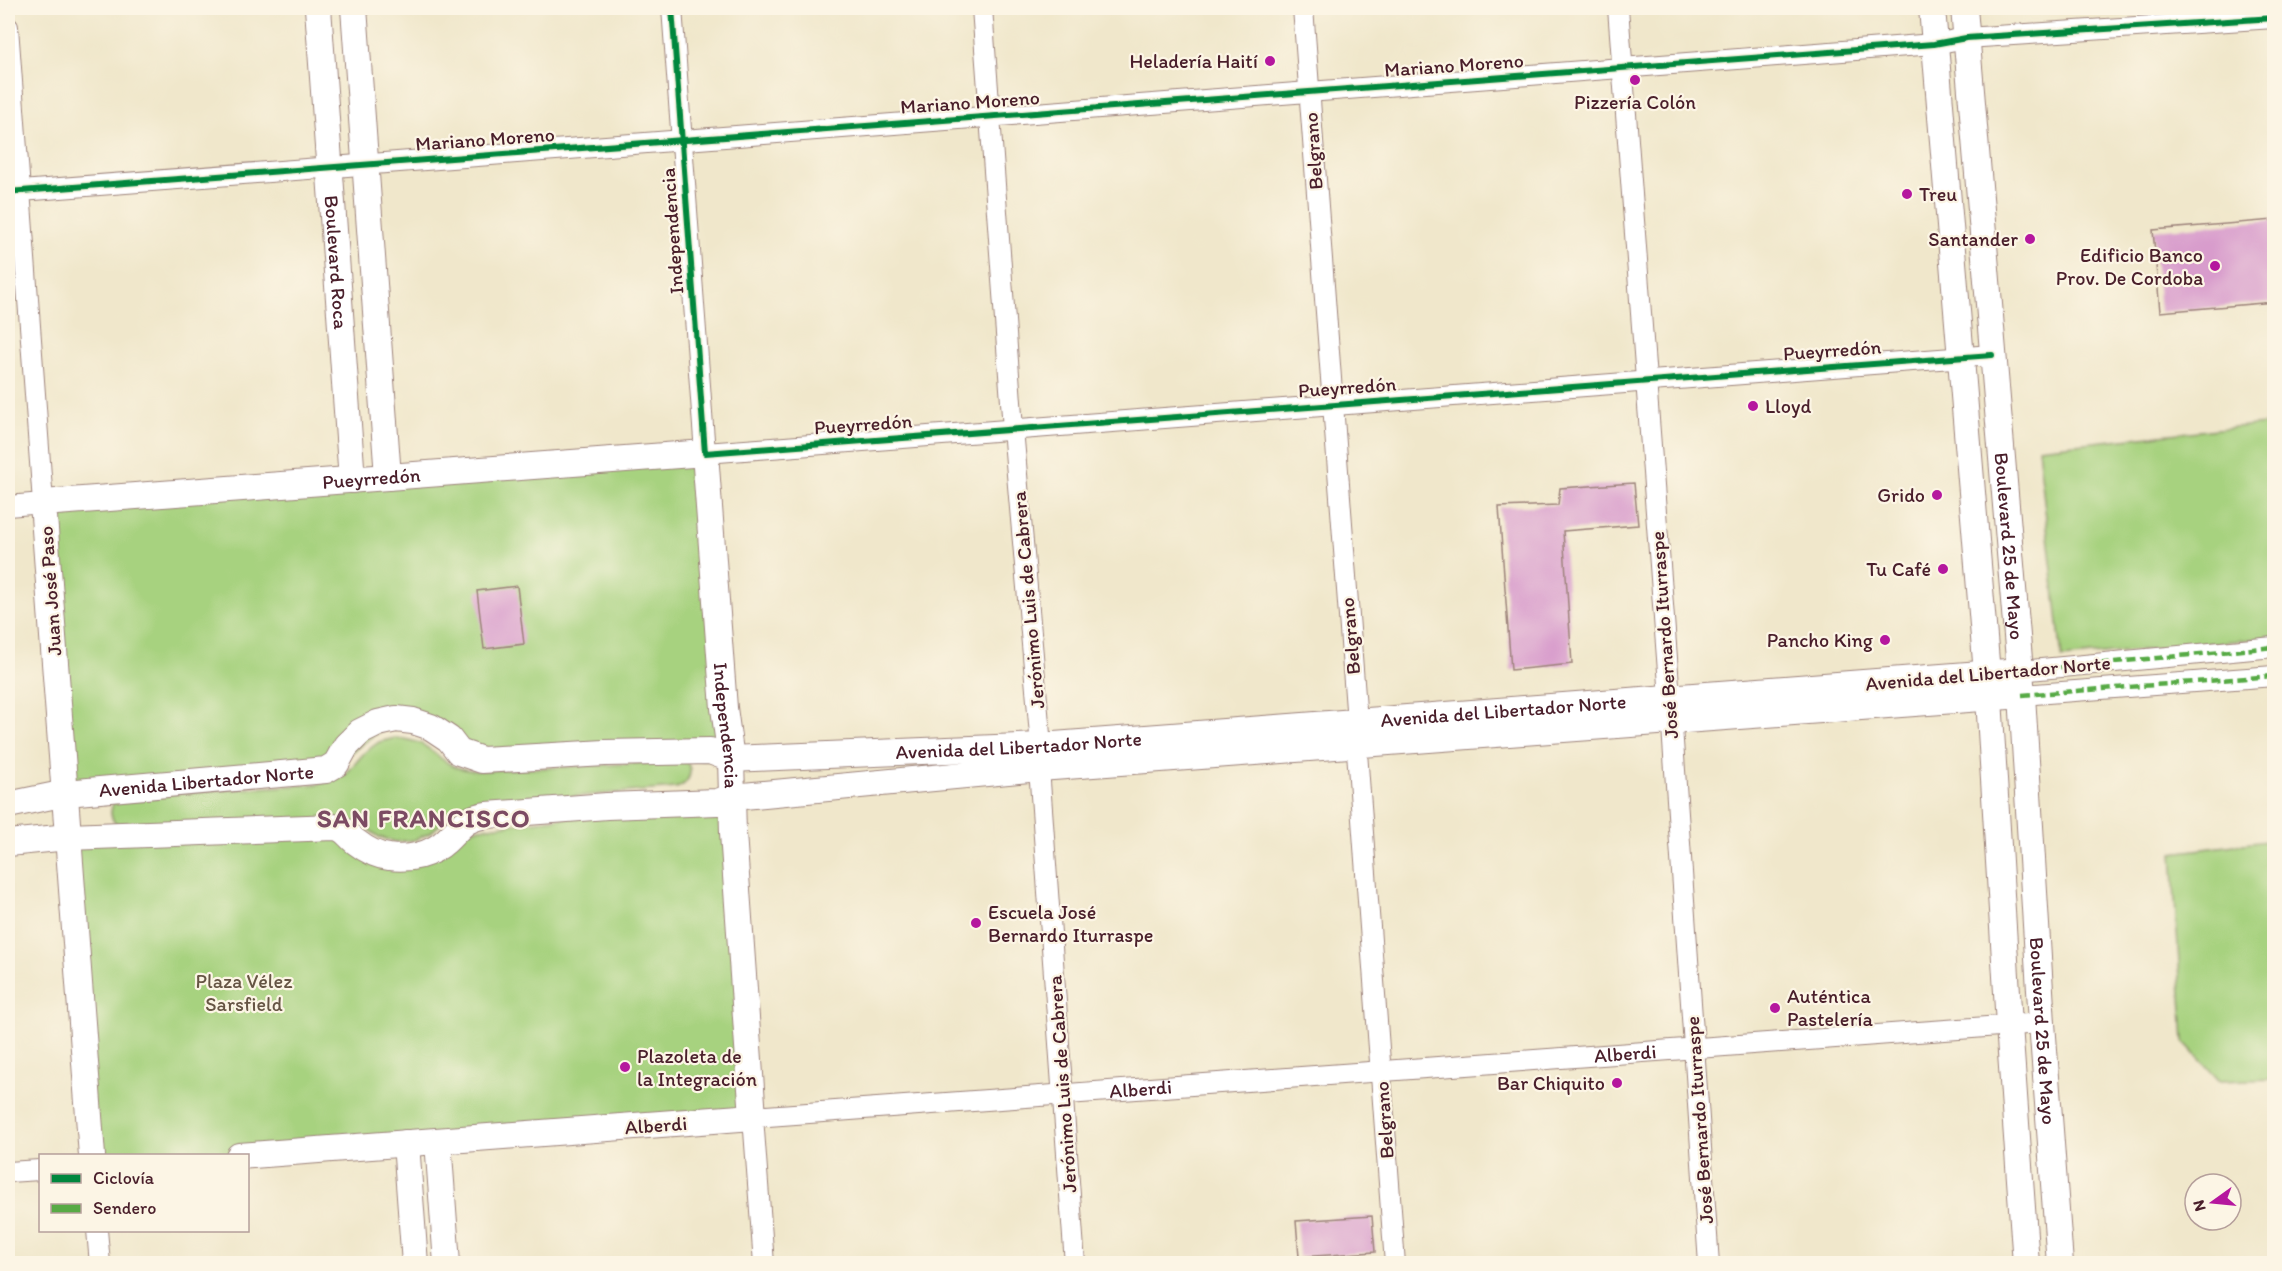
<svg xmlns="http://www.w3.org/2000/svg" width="2282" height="1271" font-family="Itim,sans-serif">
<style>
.green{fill:#a7d27f;stroke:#787855;stroke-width:1.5}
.building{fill:#d89ccc}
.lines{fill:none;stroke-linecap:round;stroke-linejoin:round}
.minor-casing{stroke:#9d837b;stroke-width:22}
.major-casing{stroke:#9d837b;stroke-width:28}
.minor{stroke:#fff;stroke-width:20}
.major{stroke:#fff;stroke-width:26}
.quiet{stroke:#57aa44;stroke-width:4.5;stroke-dasharray:9 4.5;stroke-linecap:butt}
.cycleway-casing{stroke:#fcf5e5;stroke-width:10}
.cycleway{stroke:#00873e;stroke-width:6}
.poi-dot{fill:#b5179e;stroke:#fcf5e5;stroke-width:2}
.labels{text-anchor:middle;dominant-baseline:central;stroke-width:4.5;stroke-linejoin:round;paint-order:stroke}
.poi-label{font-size:20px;fill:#4a1f2b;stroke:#fcf5e5;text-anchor:end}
.street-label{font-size:20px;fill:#4a1f2b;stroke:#fcf5e5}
.park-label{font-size:20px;fill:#654;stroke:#fcf5e5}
.district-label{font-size:26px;font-weight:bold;letter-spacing:1.5px;fill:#7c4b63;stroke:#fcf5e5}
</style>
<rect width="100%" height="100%" fill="#fcf5e5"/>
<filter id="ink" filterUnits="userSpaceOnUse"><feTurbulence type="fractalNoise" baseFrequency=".0167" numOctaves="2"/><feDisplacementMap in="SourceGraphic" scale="12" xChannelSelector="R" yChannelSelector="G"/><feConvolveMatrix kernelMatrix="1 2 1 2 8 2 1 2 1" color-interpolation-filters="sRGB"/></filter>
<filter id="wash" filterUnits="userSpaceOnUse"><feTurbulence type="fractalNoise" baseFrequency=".008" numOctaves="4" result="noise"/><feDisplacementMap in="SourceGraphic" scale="24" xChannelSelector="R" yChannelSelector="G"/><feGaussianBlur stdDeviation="1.35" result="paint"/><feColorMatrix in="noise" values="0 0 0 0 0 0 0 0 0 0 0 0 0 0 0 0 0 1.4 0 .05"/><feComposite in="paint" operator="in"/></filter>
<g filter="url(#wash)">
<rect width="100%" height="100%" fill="#f0e7cb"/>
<g class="green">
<path d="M2274,423V637L2062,658L2038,448Z"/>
<path d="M705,453L731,759L482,760L396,719L336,764L66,793L43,503Z"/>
<path d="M395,738C429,741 426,750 451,765C459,770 470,770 479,771L686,761C694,772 689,784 676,788L482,804L453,813L430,833L414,840L396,842L379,837L365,827L351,822L118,826C110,819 109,811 114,802L127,796L319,784L345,775L365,752L379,742Z"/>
<path d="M733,797L753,1117L238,1155H92L68,837L334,827L388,857L456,831Z"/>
<path d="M2274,840V1079L2220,1081L2184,1042L2172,853Z"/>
</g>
<g id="blocks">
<g class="building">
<path d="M2274,220V302L2160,312L2153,230Z"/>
<path d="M1634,483L1638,525L1563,531L1572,664L1511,670L1499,507L1558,505L1560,488Z"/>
<path d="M517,586L524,644L484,649L477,591Z"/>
<path d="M1372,1216L1375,1252L1299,1257L1296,1221Z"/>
</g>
</g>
</g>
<g filter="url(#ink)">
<use href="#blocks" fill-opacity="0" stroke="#9d837b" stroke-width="1.5"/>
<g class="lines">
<defs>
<g id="minor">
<path d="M672,8L705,453L1992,355"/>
<path d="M982,8L1013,429L1041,746L1039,768L1075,1264"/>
<path d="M1303,8L1357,722L1355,725L1395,1264"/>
<path d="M1618,8L1670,698L1709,1264"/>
<path d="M8,27L43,503L8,506"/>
<path d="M8,192L1934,44L1966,38L2274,18"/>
<path d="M2020,671L2274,647"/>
<path d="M2022,695L2274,676"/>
<path d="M8,1172L40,1170"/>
<path d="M97,1230L100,1264"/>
<path id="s1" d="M764,1264L753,1117L2042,1023"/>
</g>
<g id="major">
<path id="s2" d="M318,8L352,480"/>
<path d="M354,8L388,477"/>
<path d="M1932,8L1989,698L2009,1025L2026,1264"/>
<path id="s3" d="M1964,8L2022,695L2042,1023L2060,1264"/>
<path id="s4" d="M8,805L66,793L326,770L336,764L346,746L360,732L378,723L396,719L413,721L431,727L449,739L459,752L482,760L605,753L710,751L731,759L1041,746L2020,671"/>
<path d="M8,843L68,837L334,827C346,829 347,835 356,842C365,849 378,856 389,857C409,860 431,855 446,841C461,827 464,818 487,815L607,806L717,802L733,797L1039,768L2022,695"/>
<path d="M438,1141L447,1264"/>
<path d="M406,1143L415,1264"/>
<path id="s5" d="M92,1156L43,503L705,453L724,708L731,759L733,833L753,1117L239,1156"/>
</g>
</defs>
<use href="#minor" class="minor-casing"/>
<use href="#major" class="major-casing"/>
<use href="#minor" class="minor"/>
<use href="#major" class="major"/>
<g class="quiet">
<path d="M2020,671L2274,647"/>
<path d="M2022,695L2274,676"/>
</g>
<defs>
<g id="cycleway">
<path d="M672,8L705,453L1992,355"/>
<path d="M8,192L1934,44L1966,38L2274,18"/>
</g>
</defs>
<use href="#cycleway" class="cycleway-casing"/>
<use href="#cycleway" class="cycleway"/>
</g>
</g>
<g class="poi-dot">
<circle cx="1270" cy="61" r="6"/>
<circle cx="1635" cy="80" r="6"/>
<circle cx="1907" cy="194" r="6"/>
<circle cx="2030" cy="239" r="6"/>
<circle cx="2215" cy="266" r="6"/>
<circle cx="1753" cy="406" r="6"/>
<circle cx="1937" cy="495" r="6"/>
<circle cx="1943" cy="569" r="6"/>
<circle cx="1885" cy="640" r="6"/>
<circle cx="976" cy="923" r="6"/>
<circle cx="1775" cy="1008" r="6"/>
<circle cx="625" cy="1067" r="6"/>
<circle cx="1617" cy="1083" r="6"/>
</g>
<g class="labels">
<g class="poi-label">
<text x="1258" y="61">Heladería Haití</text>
<text x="1635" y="102" text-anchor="middle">Pizzería Colón</text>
<text x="1919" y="194" text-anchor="start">Treu</text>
<text x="2018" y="239">Santander</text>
<text x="2203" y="255">Edificio Banco<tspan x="2203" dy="23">Prov. De Cordoba</tspan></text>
<text x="1765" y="406" text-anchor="start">Lloyd</text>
<text x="1925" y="495">Grido</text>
<text x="1931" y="569">Tu Café</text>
<text x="1873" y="640">Pancho King</text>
<text x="988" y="912" text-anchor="start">Escuela José<tspan x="988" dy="23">Bernardo Iturraspe</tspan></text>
<text x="1787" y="996" text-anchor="start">Auténtica<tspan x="1787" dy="23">Pastelería</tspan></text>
<text x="637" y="1056" text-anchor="start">Plazoleta de<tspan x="637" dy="23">la Integración</tspan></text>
<text x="1605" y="1083">Bar Chiquito</text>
</g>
<g class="street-label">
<text transform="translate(1454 65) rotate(-4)">Mariano Moreno</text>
<text transform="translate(970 102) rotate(-4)">Mariano Moreno</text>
<text transform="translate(485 139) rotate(-4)">Mariano Moreno</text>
<text transform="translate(1313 151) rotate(-94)">Belgrano</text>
<text transform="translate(672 231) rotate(-94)">Independencia</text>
<text stroke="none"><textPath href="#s2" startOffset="255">Boulevard Roca</textPath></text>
<text transform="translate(1832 350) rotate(-4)">Pueyrredón</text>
<text transform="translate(1347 387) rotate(-4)">Pueyrredón</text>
<text transform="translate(863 424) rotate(-4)">Pueyrredón</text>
<text stroke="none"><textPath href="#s5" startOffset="984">Pueyrredón</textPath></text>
<text stroke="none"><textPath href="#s3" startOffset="540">Boulevard 25 de Mayo</textPath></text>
<text transform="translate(50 591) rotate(-94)">Juan José Paso</text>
<text transform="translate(1028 600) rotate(-95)">Jerónimo Luis de Cabrera</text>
<text transform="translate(1664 635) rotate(-94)">José Bernardo Iturraspe</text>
<text transform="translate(1350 636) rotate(-95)">Belgrano</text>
<text transform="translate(1988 673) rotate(-5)">Avenida del Libertador Norte</text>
<text stroke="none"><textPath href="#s4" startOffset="1534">Avenida del Libertador Norte</textPath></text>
<text stroke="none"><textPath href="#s5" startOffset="1592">Independencia</textPath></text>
<text stroke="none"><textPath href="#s4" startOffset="1048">Avenida del Libertador Norte</textPath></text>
<text stroke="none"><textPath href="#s4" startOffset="200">Avenida Libertador Norte</textPath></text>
<text stroke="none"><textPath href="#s3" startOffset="1026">Boulevard 25 de Mayo</textPath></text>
<text stroke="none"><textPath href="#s1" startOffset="1022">Alberdi</textPath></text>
<text transform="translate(1062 1084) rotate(-94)">Jerónimo Luis de Cabrera</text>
<text stroke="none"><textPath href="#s1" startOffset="536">Alberdi</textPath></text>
<text transform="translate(1384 1120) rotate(-94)">Belgrano</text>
<text transform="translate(1699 1120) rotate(-94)">José Bernardo Iturraspe</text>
<text transform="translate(656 1125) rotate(-4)">Alberdi</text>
</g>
<g class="park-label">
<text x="244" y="981">Plaza Vélez<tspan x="244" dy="23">Sarsfield</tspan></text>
</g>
<g class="district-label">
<text x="424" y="818">SAN FRANCISCO</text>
</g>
</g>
<rect width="2282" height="1271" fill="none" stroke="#fcf5e5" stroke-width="30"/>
<rect x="39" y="1154" width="210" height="78" fill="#fcf5e5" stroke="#b59f9b" stroke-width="1.5"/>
<rect x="51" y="1174" width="30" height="9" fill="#00873e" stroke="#b59f9b" stroke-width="1.5"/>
<text x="93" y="1184" font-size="18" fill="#4a1f2b">Ciclovía</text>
<rect x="51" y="1204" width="30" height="9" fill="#57aa44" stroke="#b59f9b" stroke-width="1.5"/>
<text x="93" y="1214" font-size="18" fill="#4a1f2b">Sendero</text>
<g transform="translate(2213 1202) rotate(255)"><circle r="28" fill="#fcf5e5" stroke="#b59f9b" stroke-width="1.5"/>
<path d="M0-4.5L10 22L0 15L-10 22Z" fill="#b5179e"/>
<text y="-9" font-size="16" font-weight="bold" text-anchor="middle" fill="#4a1f2b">N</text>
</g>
</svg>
